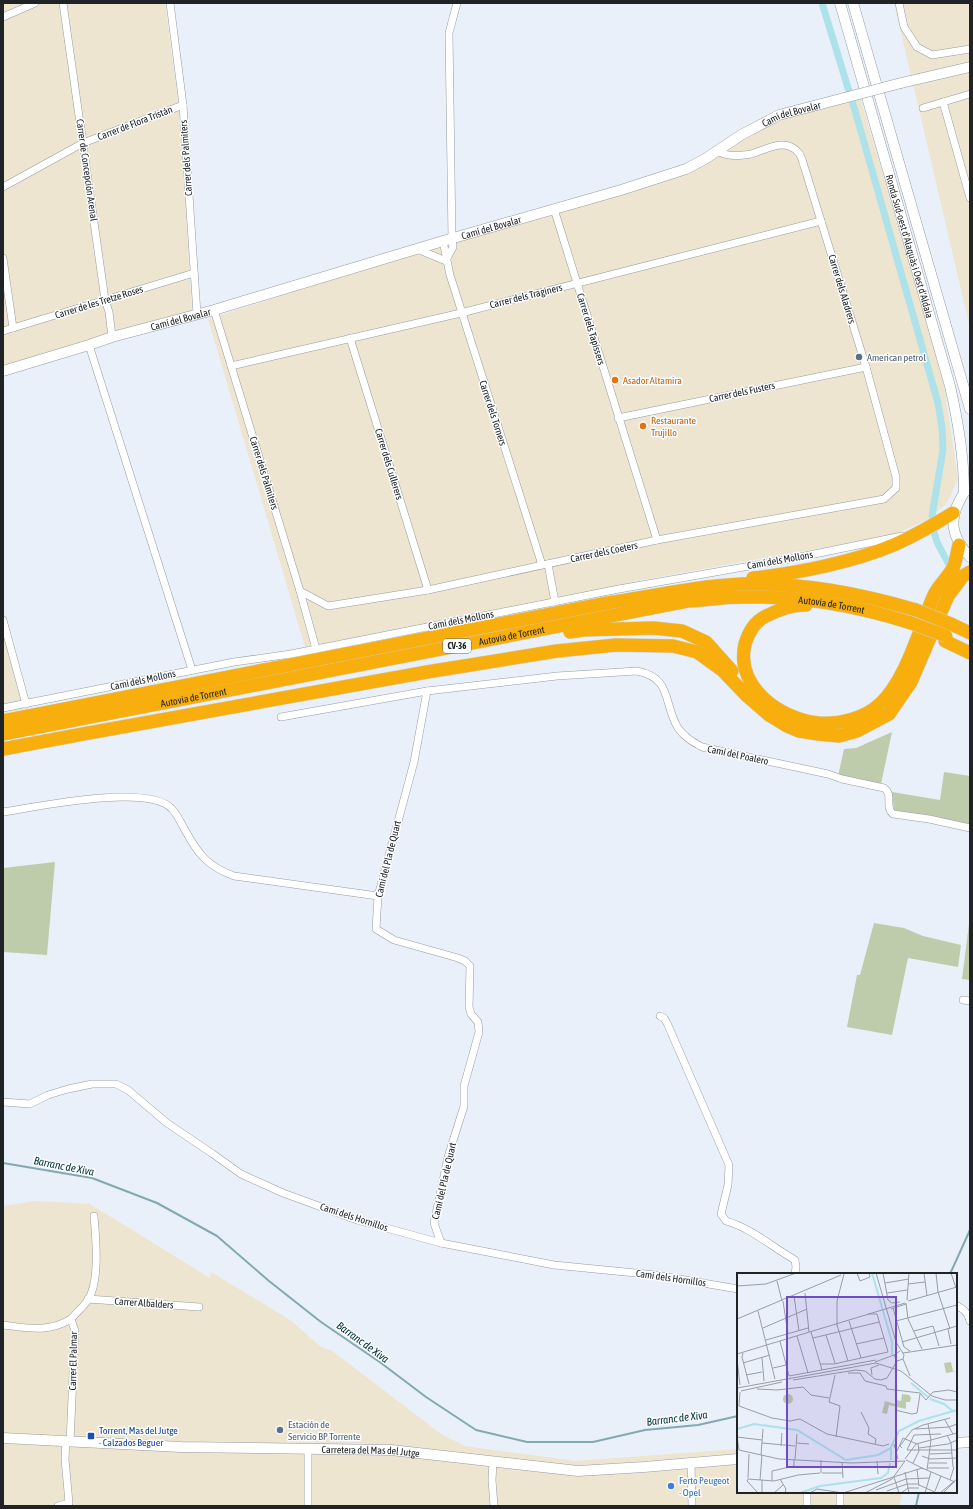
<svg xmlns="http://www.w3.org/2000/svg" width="973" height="1509" font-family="'Asap Condensed',sans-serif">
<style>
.industrial{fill:#ede5cf}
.green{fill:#bfccab}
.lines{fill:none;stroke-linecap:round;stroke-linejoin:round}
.stream{stroke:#83a9b0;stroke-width:2}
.canal{stroke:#ade2eb;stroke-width:7}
.street-casing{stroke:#959ca4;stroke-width:8}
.secondary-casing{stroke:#959ca4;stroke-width:11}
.highway-casing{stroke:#cecfcf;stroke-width:14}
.street{stroke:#fff;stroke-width:7}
.secondary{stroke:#fff;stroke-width:10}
.highway{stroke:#f8af0d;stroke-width:13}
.secondary-bridge-casing{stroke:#959ca4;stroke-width:11;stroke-linecap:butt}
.highway-bridge-casing{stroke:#cecfcf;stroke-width:14;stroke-linecap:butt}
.secondary-bridge{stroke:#fff;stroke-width:10}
.highway-bridge{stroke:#f8af0d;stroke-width:13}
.service-dot{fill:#5c6f8a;stroke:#fbfdfe;stroke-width:1.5}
.food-dot{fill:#e8710a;stroke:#fbfdfe;stroke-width:1.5}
.transit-dot{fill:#1a4fb4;stroke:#fbfdfe;stroke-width:1.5}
.shop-dot{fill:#3f7fe0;stroke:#fbfdfe;stroke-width:1.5}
.labels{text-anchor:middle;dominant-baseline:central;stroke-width:3;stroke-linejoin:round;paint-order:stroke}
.shield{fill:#fbfdfe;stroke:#626467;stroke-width:1}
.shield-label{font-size:9px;font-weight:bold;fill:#202326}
.street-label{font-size:10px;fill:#202326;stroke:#fbfdfe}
.service-label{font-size:10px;fill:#4e5e75;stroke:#fbfdfe;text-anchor:start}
.food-label{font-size:10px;fill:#c56008;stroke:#fbfdfe;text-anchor:start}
.transit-label{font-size:10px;fill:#164399;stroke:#fbfdfe;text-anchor:start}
.shop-label{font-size:10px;fill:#366cbe;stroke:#fbfdfe;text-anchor:start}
.water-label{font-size:11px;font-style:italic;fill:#003138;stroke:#fbfdfe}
.inset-river{fill:none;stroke:#ade2eb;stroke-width:2}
.inset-road{fill:none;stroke:#999ea5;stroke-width:1}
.view{fill:#6f4cc5;fill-opacity:0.15;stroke:#6f4cc5;stroke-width:2}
.inset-edge{fill:none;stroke:#202326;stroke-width:2}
</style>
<rect width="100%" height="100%" fill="#e9f0f9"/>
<g class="industrial">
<path d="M3,3H165L180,114L192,312L3,371Z"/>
<path d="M894,3H970V328Z"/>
<path d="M860,97L943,378L958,479L947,503L929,519L893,535L636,581L590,594L306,650L208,319L684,168L781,117Z"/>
<path d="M3,613L24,698L30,711L3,716Z"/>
<path d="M36,1201L90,1204L210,1278L211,1272L290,1320L321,1347L331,1350L441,1434L465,1446L575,1461L738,1449V1492H903L899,1506H3V1206Z"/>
</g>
<g class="green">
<path d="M892,732L881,784L838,776L844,749L856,748Z"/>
<path d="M944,772L970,776V826L897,812L894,810L892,792L940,800Z"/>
<path d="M55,862L47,955L3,952V868Z"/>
<path d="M970,916V980L962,979Z"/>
<path d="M874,923L904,928L923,936L961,945L958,967L908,958L892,1035L847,1027L857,975H860Z"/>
</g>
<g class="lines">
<g class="stream">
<path d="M3,1163L92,1178L157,1203L217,1236L269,1281L321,1322L381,1363L426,1397L476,1430L527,1442H593L645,1430L698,1425L738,1416"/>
<path d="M950,1274L970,1230"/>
<path d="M916,1506L919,1492"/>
</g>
<g class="canal">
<path d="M822,3L856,114L938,403L942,428L943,450L932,516"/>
<path d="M934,532L937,542L948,563"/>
</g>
<defs>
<g id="street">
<path d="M63,3L105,300L109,312L112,337"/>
<path d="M170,3L183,105L197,314"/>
<path d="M899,3L904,27L917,47L932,55L970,49"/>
<path d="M3,17L35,3"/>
<path d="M943,102L970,198"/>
<path d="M923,108L970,94"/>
<path d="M3,187L83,143L183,105"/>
<path d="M554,209L657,540"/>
<path d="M443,241L450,275L542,565"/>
<path d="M417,249L446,261"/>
<path d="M3,258L13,328"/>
<path d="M446,260L453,247L452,239L449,33L457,3"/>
<path d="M214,310L300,591L316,649"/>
<path d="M3,331L194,273"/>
<path d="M350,338L428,590"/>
<path d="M89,345L192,670"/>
<path d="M231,366L461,313L821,221"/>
<path d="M618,418L866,367"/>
<path d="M548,564L555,602"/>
<path d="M300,591L328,606L428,590L657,540L884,499L896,488V477L866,367L805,169C803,164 802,156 798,152C784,137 766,150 751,154C739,156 728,157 717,151"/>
<path d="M3,620L26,704"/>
<path d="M427,691L414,762L378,896L376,929L394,940L458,958L465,961L470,966L469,1007L471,1014L478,1022L479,1032L464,1086V1106L448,1157L434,1223L441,1243"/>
<path d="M3,708L234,662L291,654L619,589L795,558L902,536"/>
<path d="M281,717L427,691L557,676L637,671C673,678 663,704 678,728C684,737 693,742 702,747L828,774L842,779L884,788C894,795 884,807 893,814L929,819L970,828"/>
<path d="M3,812C36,807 149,783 172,809C177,814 181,823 185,830C198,854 207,866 234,876L378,896"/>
<path d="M963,1000L970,1001"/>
<path d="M660,1016L664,1018L667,1023L729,1165L728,1185L721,1214L726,1221C751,1228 772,1247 795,1260L796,1267L795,1274"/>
<path d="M3,1102L30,1104L48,1095L68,1089L92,1084H116L128,1090L167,1123L213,1154L241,1174L283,1193L357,1220L441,1243L554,1265L656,1275L738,1289"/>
<path d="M88,1299L199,1307"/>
<path d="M956,1305C963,1309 968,1312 970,1321"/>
<path d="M3,1325C28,1328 48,1333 71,1319"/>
<path d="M70,1442L75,1331L71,1319C76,1313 83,1307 88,1300C100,1281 96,1239 94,1216"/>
<path d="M308,1449V1506"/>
<path d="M493,1461L492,1480L494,1506"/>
<path d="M691,1463L692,1506"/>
<path d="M807,1492V1506"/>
<path d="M840,1492V1506"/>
<path d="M58,1506L69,1503L65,1459L66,1441"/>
</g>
<g id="secondary">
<path id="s1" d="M840,3L950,386C958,421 964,455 964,492"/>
<path d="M853,3L970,409"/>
<path d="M901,83L970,67"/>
<path id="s2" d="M3,371L89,345L112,337L214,310L443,241L621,190L686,169L705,159L741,135L779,115L844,98"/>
<path d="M968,489C963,492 961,498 958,504C948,524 955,541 970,557"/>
<path id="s3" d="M3,1438L181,1447L391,1450L578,1471L644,1467L738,1459"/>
<path d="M956,1443L970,1442"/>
</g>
<g id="highway">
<path d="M753,578C799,573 854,562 896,544C916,535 935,524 953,513"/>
<path d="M806,605C792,604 778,610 766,616C754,622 749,632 745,644C735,687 780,719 818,723C839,725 865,718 880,704C904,682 917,637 929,607C931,602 933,597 935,593C940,584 948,577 953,568C956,562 957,552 959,545"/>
<path d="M951,624L970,633"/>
<path d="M570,632L583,630L653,628L682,631L706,642L732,671"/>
<path d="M945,641L970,653"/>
<path d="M3,721L607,603C652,596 697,586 742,584C804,583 857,593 916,610"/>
<path id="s4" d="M3,734L688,601C706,600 724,597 742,597C802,596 854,605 911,623"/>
<path d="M3,749L83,734L427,672L557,651L616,645L673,646L697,652L722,670L746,695L769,715L787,726L799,731L818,734L839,736L857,731L889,714L911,682L948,596L963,576L970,572"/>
</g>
</defs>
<use href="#street" class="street-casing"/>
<use href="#secondary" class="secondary-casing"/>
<use href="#highway" class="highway-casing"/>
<use href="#street" class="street"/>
<use href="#secondary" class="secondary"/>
<use href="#highway" class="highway"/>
<defs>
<path id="secondary-bridge" d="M844,98L901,83"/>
<g id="highway-bridge">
<path d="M916,610L951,624"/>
<path d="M911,623L946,636"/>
</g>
</defs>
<use href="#secondary-bridge" class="secondary-bridge-casing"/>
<use href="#highway-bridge" class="highway-bridge-casing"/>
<use href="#secondary-bridge" class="secondary-bridge"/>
<use href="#highway-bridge" class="highway-bridge"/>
</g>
<g class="service-dot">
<circle cx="859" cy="357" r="4"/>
<circle cx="280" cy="1430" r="4"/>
</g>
<g class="food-dot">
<circle cx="615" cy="380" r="4"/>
<circle cx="643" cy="426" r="4"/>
</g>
<rect class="transit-dot" x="87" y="1432" width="8" height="8" rx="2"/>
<circle class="shop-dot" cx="671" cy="1486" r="4"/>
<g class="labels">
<rect class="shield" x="443" y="639" width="28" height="14" rx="3"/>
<g class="shield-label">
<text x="457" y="646">CV-36</text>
</g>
<g class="street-label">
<text stroke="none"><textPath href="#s2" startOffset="832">Camí del Bovalar</textPath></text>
<text transform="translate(135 123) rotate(-21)">Carrer de Flora Tristán</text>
<text transform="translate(186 158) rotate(-94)">Carrer dels Palmiters</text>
<text transform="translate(87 170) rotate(82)">Carrer de Concepción Arenal</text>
<text stroke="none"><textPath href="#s2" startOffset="509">Camí del Bovalar</textPath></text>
<text stroke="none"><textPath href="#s1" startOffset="253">Ronda Sud-oest d'Alaquàs i Oest d'Aldaia</textPath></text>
<text transform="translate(842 289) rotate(73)">Carrer dels Aladrers</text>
<text transform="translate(526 296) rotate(-14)">Carrer dels Traginers</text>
<text transform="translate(99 302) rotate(-17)">Carrer de les Tretze Roses</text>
<text stroke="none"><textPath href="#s2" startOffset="185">Camí del Bovalar</textPath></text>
<text transform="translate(591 329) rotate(73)">Carrer dels Tapissers</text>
<text transform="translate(742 392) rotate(-12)">Carrer dels Fusters</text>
<text transform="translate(493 413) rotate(72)">Carrer dels Torners</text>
<text transform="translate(389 464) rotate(73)">Carrer dels Cullerers</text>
<text transform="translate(264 473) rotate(73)">Carrer dels Palmiters</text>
<text transform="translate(604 552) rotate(-12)">Carrer dels Coeters</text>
<text transform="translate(780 560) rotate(-10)">Camí dels Mollons</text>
<text stroke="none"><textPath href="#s4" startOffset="842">Autovia de Torrent</textPath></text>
<text transform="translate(461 620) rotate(-11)">Camí dels Mollons</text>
<text stroke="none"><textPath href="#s4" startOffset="518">Autovia de Torrent</textPath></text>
<text transform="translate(143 680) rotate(-12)">Camí dels Mollons</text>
<text stroke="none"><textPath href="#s4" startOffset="194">Autovia de Torrent</textPath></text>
<text transform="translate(738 755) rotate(12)">Camí del Poalero</text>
<text transform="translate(388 859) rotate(-76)">Camí del Pla de Quart</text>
<text transform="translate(444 1181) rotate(-77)">Camí del Pla de Quart</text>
<text transform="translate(354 1217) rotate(18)">Camí dels Hornillos</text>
<text transform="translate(671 1278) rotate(8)">Camí dels Hornillos</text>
<text transform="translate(144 1303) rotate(4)">Carrer Albalders</text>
<text transform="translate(73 1361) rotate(-89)">Carrer El Palmar</text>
<text stroke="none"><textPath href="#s3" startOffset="368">Carretera del Mas del Jutge</textPath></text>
</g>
<g class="service-label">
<text x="867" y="357">American petrol</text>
<text x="288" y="1424">Estación de<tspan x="288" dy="12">Servicio BP Torrente</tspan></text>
</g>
<g class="food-label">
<text x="623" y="380">Asador Altamira</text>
<text x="651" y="420">Restaurante<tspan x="651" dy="12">Trujillo</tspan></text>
</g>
<g class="transit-label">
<text x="99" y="1430">Torrent, Mas del Jutge<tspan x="99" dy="12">- Calzados Beguer</tspan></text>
</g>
<g class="shop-label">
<text x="679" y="1480">Ferto Peugeot<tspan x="679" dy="12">- Opel</tspan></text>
</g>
<g class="water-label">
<text transform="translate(64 1166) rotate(11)">Barranc de Xiva</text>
<text transform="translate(363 1342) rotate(36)">Barranc de Xiva</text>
<text transform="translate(677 1418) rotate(-7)">Barranc de Xiva</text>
</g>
</g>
<g transform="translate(737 1273)">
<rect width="220" height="220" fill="#e9f0f9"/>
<path d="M214,89L216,98H220L209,100L207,90ZM46 126a5 5 0 1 1 10 0a5 5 0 1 1-10 0ZM165,121L172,122L174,125L173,129H169V136L152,132L150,141L145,140L148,128L158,131L159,127L164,128Z" fill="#bfccab"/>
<path class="inset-river" d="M135,0L155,69V82M174,110L191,124M193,126L207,131L217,139M0,156L17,151L60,157L109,187L141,182L154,175M154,187V174L162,158L182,148L220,137M63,220L83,213L144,205L151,200L153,190"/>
<path class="inset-road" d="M120,0L123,8L133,4L132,0M139,0L159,69L167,82L166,86L160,88L157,82L163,78M146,0L151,27L155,30L163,29M187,0L190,23M199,0L201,19L213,56M214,0L219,15M40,8L45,28M148,10L172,6M171,11L188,9M0,13L29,11L59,0M68,20L72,59M150,20L170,17M57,23L62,58M170,27L172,0M46,28L51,61M171,28L220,14M169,30L171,46L185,76M156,35L167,74L173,78M154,36L169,31M21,38L38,106M0,46L104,2M112,48L124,85M159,48L220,32M100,52L111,88M100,53V28L107,1M26,55L70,36M211,56L214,71M177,58L196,53L202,73M74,59L85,97M89,62L98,90M60,63L71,100M76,65L142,49M29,67L71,55M43,68L52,103M165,69L220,53M119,71L147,65M6,80L5,84L12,111M166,80L220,72M0,81L168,30M25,85L27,108M0,86L3,112M166,86L173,103M138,89L157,82M6,90L33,82M83,91H97L151,79L140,41H131M36,95L49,92M111,100H123L128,108L149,113L150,116L183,120L189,127L196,119L212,117L220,119M9,102L25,99M98,102L92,129L103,133L99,164M135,102L134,95L142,92M52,103L139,87M56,107L119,97L128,98L138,106L144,107L150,105L160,88M0,115L139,90L164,98L195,123L208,127H220M20,116L40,117L66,114L74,122L92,125M4,118L45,109M3,119L2,133L35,145L53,148L63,146L90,161L146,173L152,171M0,124V151M158,137L175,141L180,140L183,121M124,139L132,155L131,161L139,166L138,171M208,147L216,161M178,156L212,154L220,151M177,162L170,177H220M177,162L204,161M210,162L214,170L216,194M0,163L2,177M0,164L25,167M25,170L58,173M60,170L72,171M157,171L161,186M44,173L45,160M165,175L163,173L175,157L186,152L213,145M182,175L211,171L220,167M2,177L42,186L115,190L168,188M160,178L166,165L180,171M193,181L215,180M24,182L26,156M185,183L193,186L220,185M58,186L60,161M168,186L179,171L220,160M84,187V200M169,187L187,196M140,188L141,201M105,189L106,205M176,190L182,178L181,171M192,190H210M191,195H212M180,196L182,213M190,197L194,167L191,151M168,199L172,220M85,200H106M157,204L162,220M11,205L12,181M43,206L49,216L48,220M23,207L25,182M213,207L217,194M35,208V198L57,193V186M182,212L200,220M139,217L169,206L192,205M150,218L170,211H182M198,218L204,203M21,220L10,208L11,206L37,208L61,202L83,200M25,220V207M37,220L46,212M73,220L80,216L106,220L185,195L218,209M128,220L155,206L168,188M164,220L171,215H182M188,220L194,199M203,220L220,206M206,220L218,208"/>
<path class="view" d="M50,24H159V194H50Z"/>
<rect width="220" height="220" class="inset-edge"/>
</g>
<rect width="973" height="1509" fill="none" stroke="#202326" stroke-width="8"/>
</svg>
